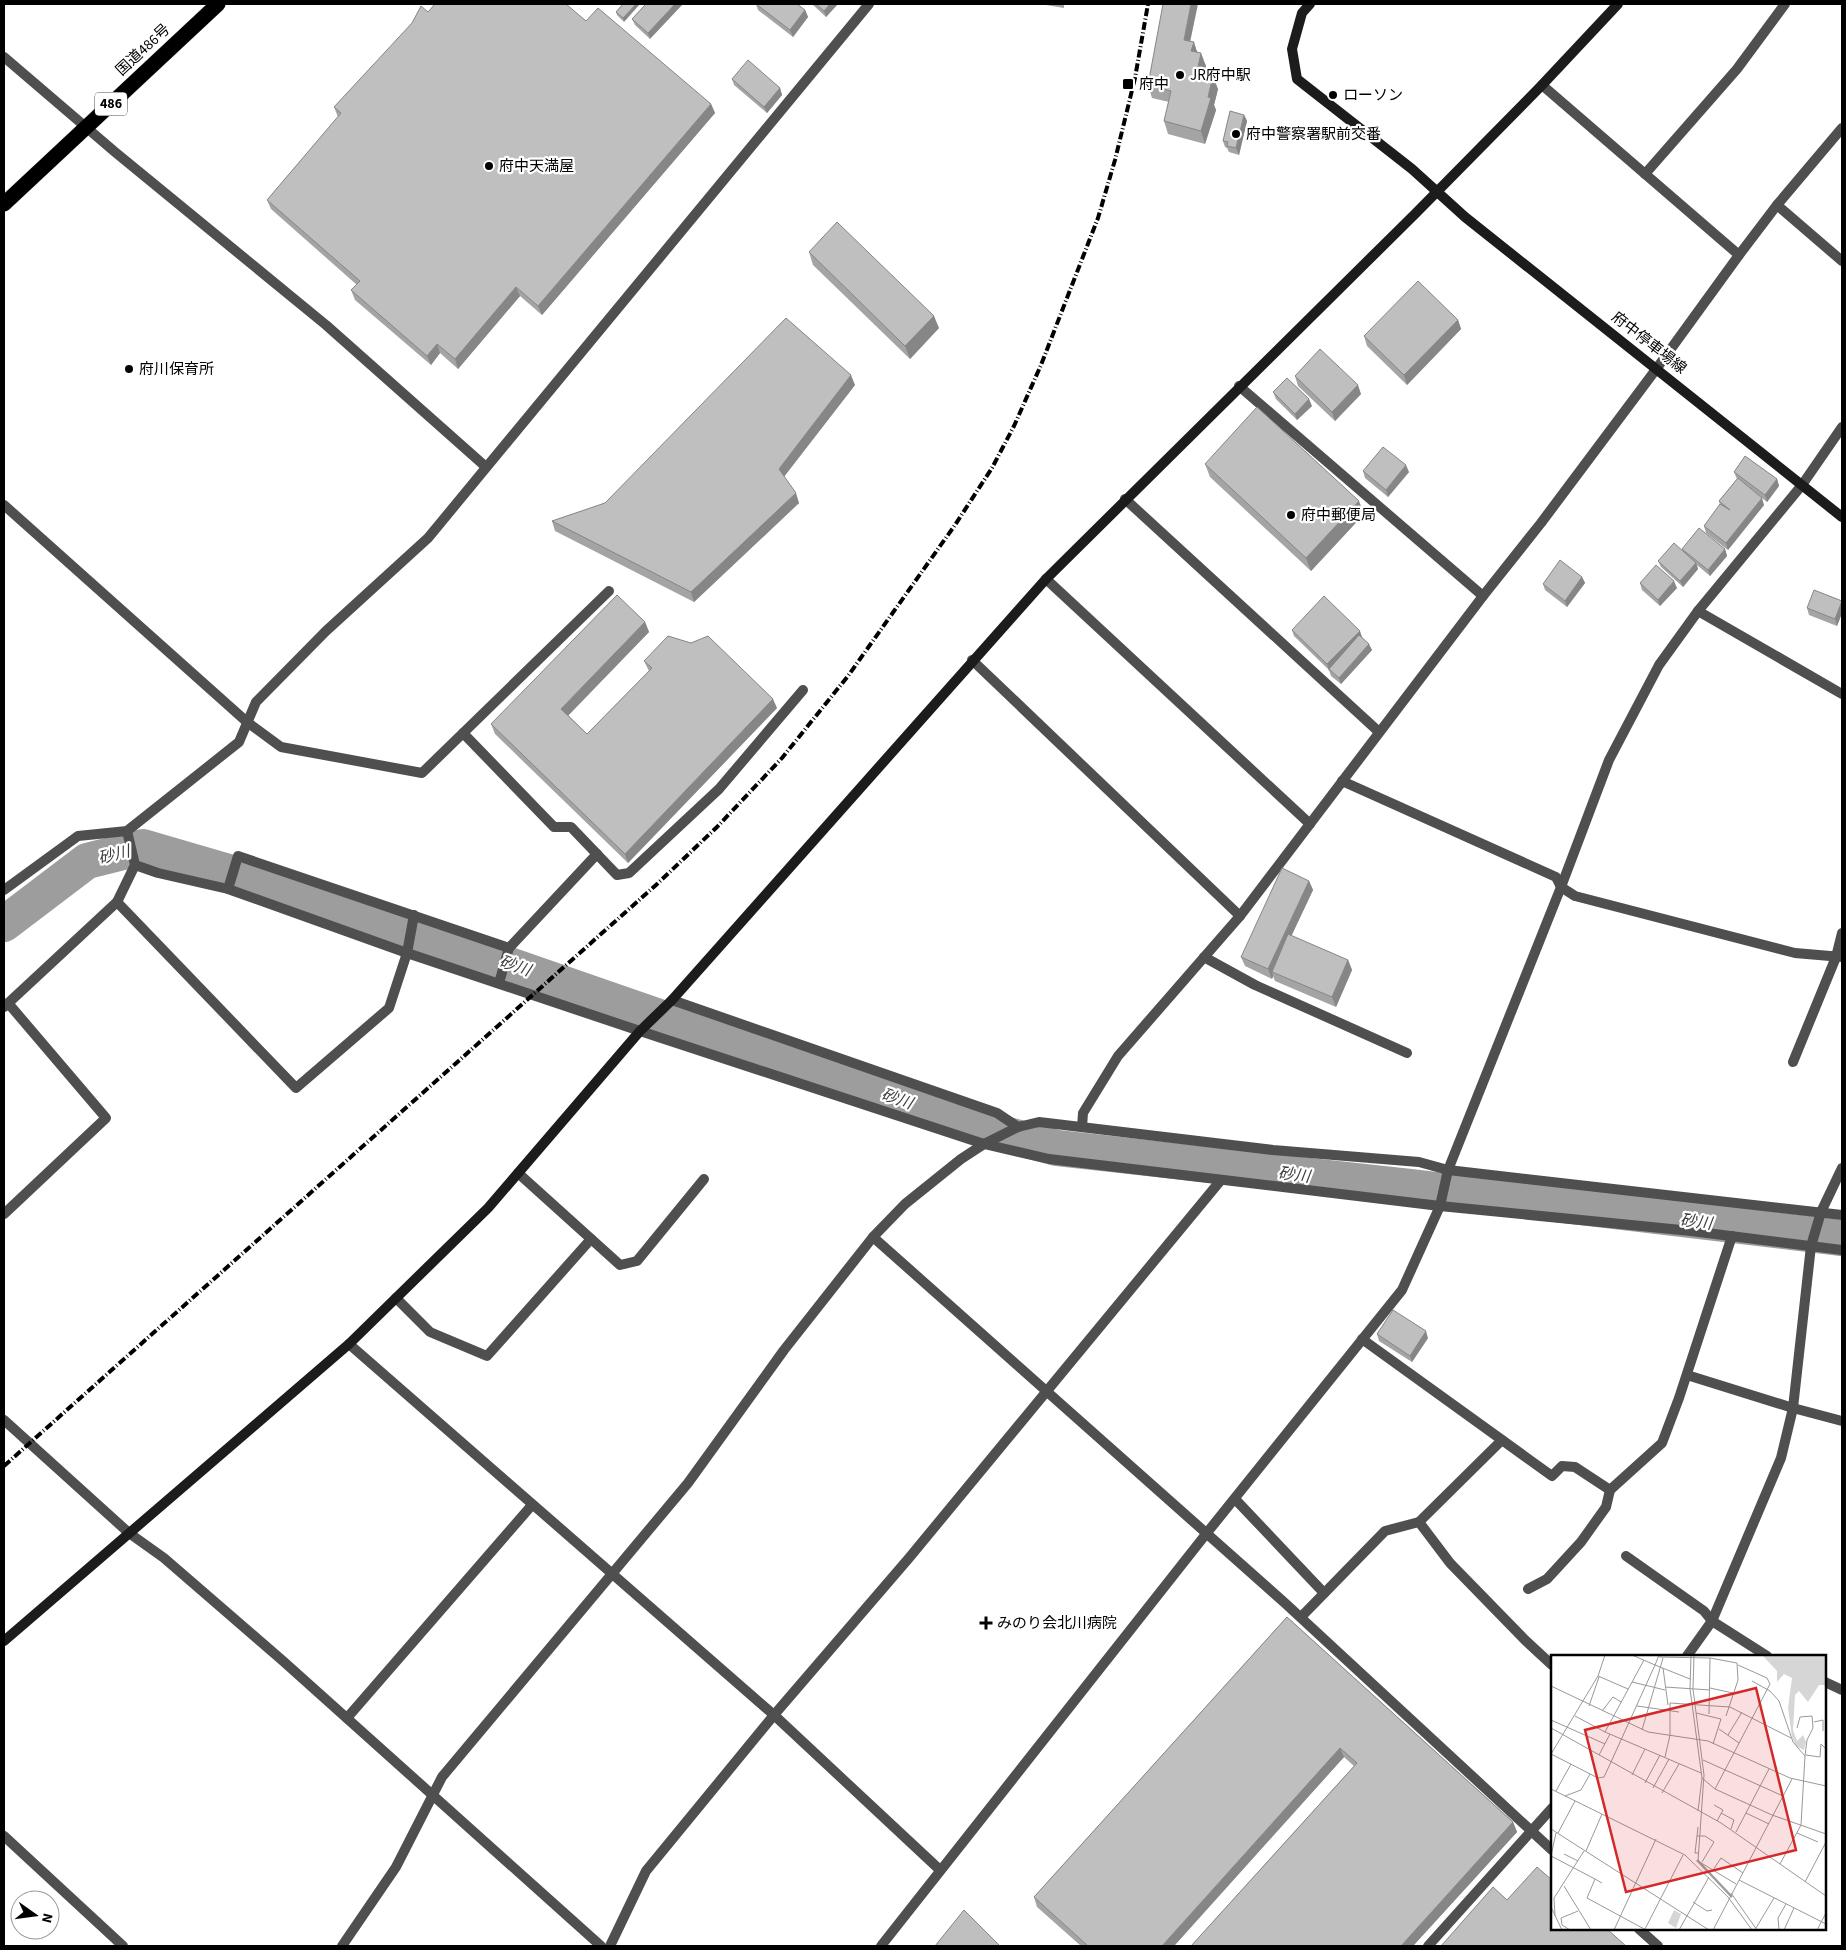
<svg xmlns="http://www.w3.org/2000/svg" width="1846" height="1950" font-family="'Source Sans 3','Noto Sans JP',sans-serif">
<style>
.lines{fill:none;stroke-linecap:round;stroke-linejoin:round}
.river{stroke:#9d9d9d;stroke-width:36}
.highway-casing{stroke:#dbdbdb;stroke-width:16}
.lane{stroke:#4f4f4f;stroke-width:10}
.street{stroke:#4f4f4f;stroke-width:10}
.secondary{stroke:#1c1c1c;stroke-width:10}
.highway{stroke:#000;stroke-width:15}
.rail{stroke:#000;stroke-width:4;stroke-dasharray:8 2.5 1 2.5;stroke-linecap:butt}
.wall{fill:#a4a4a4}
.shaded-wall{fill:#868686}
.building{fill:#bfbfbf;stroke:#868686}
.poi-dot{fill:#000;stroke:#fff;stroke-width:2}
.labels{text-anchor:middle;dominant-baseline:central;stroke-width:4.5;stroke-linejoin:round;paint-order:stroke}
.shield{fill:#fff;stroke:#4c4c4c;stroke-width:1}
.shield-label{font-size:14px;font-weight:bold;fill:#000}
.street-label{font-size:15px;fill:#000;stroke:#fff}
.poi-label{font-size:15px;fill:#000;stroke:#fff;text-anchor:start}
.water-label{font-size:16px;font-style:italic;fill:#3e3e3e;stroke:#fff}
.inset-river{fill:none;stroke:#9d9d9d;stroke-width:2.5}
.inset-road{fill:none;stroke:#999;stroke-width:1}
.view{fill:#d62828;fill-opacity:0.15;stroke:#d62828;stroke-width:2.5}
.inset-edge{fill:none;stroke:#000;stroke-width:2.5}
</style>
<rect width="100%" height="100%" fill="#fff"/>
<g class="lines">
<path class="river" d="M4,924L87,861L143,847L304,894L974,1126L1057,1148L1410,1187L1842,1238"/>
<defs>
<path id="highway" d="M4,204L218,4"/>
</defs>
<use href="#highway" class="highway-casing"/>
<g class="lane">
<path d="M247,722L281,747L422,773L609,591"/>
<path d="M463,733L554,827H571L617,875L629,873L719,789L803,690"/>
<path d="M1204,957L1255,985L1407,1053"/>
</g>
<g class="street">
<path d="M4,57L115,152L326,325L486,467"/>
<path d="M1542,85L1739,255"/>
<path d="M1645,174L1737,69L1785,4"/>
<path d="M1777,205L1842,261"/>
<path d="M1239,386L1483,596"/>
<path d="M1125,499L1379,732"/>
<path d="M4,505L247,722"/>
<path d="M1046,579L1310,824"/>
<path d="M1698,611L1842,694"/>
<path d="M972,660L1240,916"/>
<path d="M1342,781L1556,877L1561,887L1575,896L1795,953L1842,957"/>
<path d="M135,865L158,873L228,889L407,953L640,1031L984,1144L1049,1159L1440,1206L1691,1231L1842,1250"/>
<path d="M228,889L238,856L509,948"/>
<path d="M4,890L78,836L127,831L239,742L256,702L326,631L428,538L869,4"/>
<path d="M117,902L296,1088L389,1008L407,953L414,915"/>
<path d="M499,983L509,948L597,854"/>
<path d="M672,1000L997,1113L1018,1127"/>
<path d="M4,1007L117,902L135,865L127,831"/>
<path d="M1793,1062L1836,957L1842,933"/>
<path d="M1082,1127L1083,1113L1118,1056L1240,916L1483,596L1541,523L1657,368L1739,255L1777,205L1842,128"/>
<path d="M518,1173L620,1265L637,1261L704,1179"/>
<path d="M4,1214L106,1118L8,1003"/>
<path d="M873,1237L1286,1604L1552,1850"/>
<path d="M396,1298L430,1332L487,1356L591,1239"/>
<path d="M1362,1339L1552,1476L1562,1466L1575,1467L1610,1490L1662,1443L1679,1398L1732,1236"/>
<path d="M349,1344L774,1715L940,1870"/>
<path d="M1687,1375L1793,1408L1842,1421"/>
<path d="M4,1420L129,1533L164,1558L283,1661L601,1946"/>
<path d="M1235,1499L1324,1593"/>
<path d="M1419,1522L1450,1563L1525,1640L1552,1665"/>
<path d="M1626,1556L1704,1611L1712,1621L1767,1656"/>
<path d="M1528,1589L1547,1579L1581,1542L1606,1507L1610,1490"/>
<path d="M1301,1617L1385,1531L1419,1522L1502,1440"/>
<path d="M1687,1656L1712,1621L1781,1458L1793,1408L1811,1246L1821,1212L1842,1168"/>
<path d="M1825,1682L1842,1690"/>
<path d="M347,1718L532,1505"/>
<path d="M4,1836L123,1946"/>
<path d="M1639,1929L1658,1946"/>
<path d="M342,1946L396,1867L442,1777L688,1483L784,1350L873,1237L905,1204L961,1159L984,1144L1018,1127L1039,1122L1273,1150L1419,1162L1448,1170L1842,1215"/>
<path d="M610,1946L646,1871L774,1715L909,1558L1221,1180"/>
<path d="M881,1946L1206,1534L1402,1290L1440,1206L1448,1170L1561,887L1609,760L1659,665L1698,611L1802,485L1842,427"/>
<path d="M1428,1946L1552,1808"/>
</g>
<g class="secondary">
<path d="M1310,4L1302,13L1292,49L1297,79L1412,169L1465,217L1842,517"/>
<path d="M4,1641L349,1344L488,1208L640,1031L672,1000L1046,579L1415,214L1542,85L1618,4"/>
</g>
<use href="#highway" class="highway"/>
<path class="rail" d="M4,1466L656,885L717,827L782,758L848,676L955,525L992,468L1014,426L1041,365L1098,218L1115,160L1135,78L1148,4"/>
</g>
<g class="wall">
<path d="M623,4L624,22L617,15L616,12Z"/>
<path d="M646,4L650,39L635,25L632,19Z"/>
<path d="M756,4L805,10L808,17L793,37L758,10Z"/>
<path d="M812,4H837V5L826,17Z"/>
<path d="M1040,4H1064V8Z"/>
<path d="M428,12L586,21L711,104L715,113L542,315L520,296L458,369L440,353L431,365L355,300L351,290L357,285L271,209L267,200L338,117L334,107Z"/>
<path d="M1191,41L1206,66L1204,74L1218,89L1214,105L1216,110L1205,144L1168,134L1164,121L1169,102L1152,98L1148,85Z"/>
<path d="M732,79L780,88L782,95L767,113L734,85Z"/>
<path d="M1244,115L1247,121L1239,155L1229,152L1227,148L1225,147L1223,141Z"/>
<path d="M809,252L939,328L910,359L813,265Z"/>
<path d="M1458,320L1461,329L1407,385L1367,346L1364,336Z"/>
<path d="M1295,376L1361,394L1335,421L1298,386Z"/>
<path d="M855,385L784,477L799,503L694,602L555,531L552,521L605,503Z"/>
<path d="M1273,392L1312,406L1297,420L1276,399Z"/>
<path d="M1205,464L1364,514L1311,571L1210,477Z"/>
<path d="M1363,471L1409,472L1388,497L1365,478Z"/>
<path d="M1734,472L1777,479L1779,486L1767,502L1751,489L1764,505L1728,550L1706,533L1704,526L1720,505L1719,501L1737,479Z"/>
<path d="M1682,549H1725L1727,556L1710,576L1697,565L1698,569L1683,587L1661,567L1658,561L1683,551Z"/>
<path d="M1582,577L1585,583L1567,607L1545,590L1543,584Z"/>
<path d="M1640,583L1677,588L1660,606L1642,590Z"/>
<path d="M1842,601V613L1837,626L1809,615L1807,608Z"/>
<path d="M645,622L649,632L568,715L587,734L649,671L644,661L777,708L628,863L495,734L491,724Z"/>
<path d="M1292,630L1362,637L1372,650L1341,684L1331,676L1329,670L1294,636Z"/>
<path d="M1309,881L1313,890L1291,936L1348,960L1352,970L1336,1007L1275,981L1273,976L1272,979L1245,966L1241,957Z"/>
<path d="M1377,1334L1428,1338L1412,1362L1379,1341Z"/>
<path d="M1287,1617L1513,1822L1517,1832L1413,1946H1191L1354,1766L1344,1757L1174,1946H1081L1037,1907L1034,1897Z"/>
</g>
<g class="shaded-wall">
<path d="M636,4H640L624,22L623,18Z"/>
<path d="M675,4H683L650,39L648,33Z"/>
<path d="M830,4H837V5L826,17L824,11Z"/>
<path d="M1191,4H1198L1188,52L1184,40Z"/>
<path d="M805,10L808,17L793,37L790,30Z"/>
<path d="M1194,42L1198,55L1191,51Z"/>
<path d="M1201,53L1206,66L1202,84L1197,72Z"/>
<path d="M1213,76L1218,89L1214,105L1216,110L1205,144L1201,131Z"/>
<path d="M780,88L782,95L767,113L764,107Z"/>
<path d="M711,104L715,113L542,315L538,306Z"/>
<path d="M1244,115L1247,121L1239,155L1236,148Z"/>
<path d="M516,287L520,296L458,369L455,359Z"/>
<path d="M934,316L939,328L910,359L905,346Z"/>
<path d="M1458,320L1461,329L1407,385L1404,375Z"/>
<path d="M437,344L440,353L431,365L427,356Z"/>
<path d="M851,375L855,385L782,479L779,469Z"/>
<path d="M1358,385L1361,394L1335,421L1332,412Z"/>
<path d="M1309,399L1312,406L1297,420L1295,414Z"/>
<path d="M1406,465L1409,472L1388,497L1386,490Z"/>
<path d="M1777,479L1779,486L1767,502L1765,495Z"/>
<path d="M796,493L799,503L694,602L691,592Z"/>
<path d="M1762,498L1764,505L1728,550L1726,543Z"/>
<path d="M1359,501L1364,514L1311,571L1306,558Z"/>
<path d="M1725,549L1727,556L1710,576L1708,570Z"/>
<path d="M1696,563L1698,569L1683,587L1680,581Z"/>
<path d="M1582,577L1585,583L1567,607L1565,601Z"/>
<path d="M1674,581L1677,588L1660,606L1658,600Z"/>
<path d="M1842,601V613L1837,626L1835,619Z"/>
<path d="M645,622L649,632L565,719L561,709Z"/>
<path d="M1360,631L1362,637L1329,671L1327,664Z"/>
<path d="M1369,644L1372,650L1341,684L1339,678Z"/>
<path d="M773,699L777,708L628,863L625,854Z"/>
<path d="M1309,881L1313,890L1274,973L1272,972L1273,976L1272,979L1268,969Z"/>
<path d="M1348,960L1352,970L1336,1007L1332,997Z"/>
<path d="M1426,1331L1428,1338L1412,1362L1410,1356Z"/>
<path d="M1340,1748L1344,1757L1174,1946H1162Z"/>
<path d="M1513,1822L1517,1832L1413,1946H1401Z"/>
</g>
<g class="building">
<path d="M435,4H566L586,21L598,8L711,104L538,306L516,287L455,359L437,344L427,356L351,290L360,281L267,200L341,113L334,107L412,23L421,6L428,12Z"/>
<path d="M623,4H636L623,18L616,12Z"/>
<path d="M646,4H675L648,33L632,19Z"/>
<path d="M756,4H797L805,10L790,30Z"/>
<path d="M816,4H830L824,11Z"/>
<path d="M1163,4H1191L1184,40L1194,42L1191,51L1201,53L1197,72L1213,76L1208,97L1211,98L1201,131L1164,121L1171,91L1148,85Z"/>
<path d="M748,60L780,88L764,107L732,79Z"/>
<path d="M1230,111L1244,115L1236,148L1227,146L1228,142L1223,141Z"/>
<path d="M837,222L934,316L905,346L809,252Z"/>
<path d="M1418,281L1458,320L1404,375L1364,336Z"/>
<path d="M786,318L851,375L779,469L796,493L691,592L552,521L605,503Z"/>
<path d="M1320,349L1358,385L1332,412L1295,376Z"/>
<path d="M1287,378L1309,399L1295,414L1273,392Z"/>
<path d="M1257,407L1359,501L1306,558L1205,464Z"/>
<path d="M1383,447L1406,465L1386,490L1363,471Z"/>
<path d="M1745,456L1777,479L1765,495L1734,472Z"/>
<path d="M1738,478L1762,498L1726,543L1704,526L1720,504L1730,510L1719,501Z"/>
<path d="M1699,528L1725,549L1708,570L1682,549Z"/>
<path d="M1674,543L1696,563L1680,581L1658,561Z"/>
<path d="M1560,560L1582,577L1565,601L1543,584Z"/>
<path d="M1656,565L1674,581L1658,600L1640,583Z"/>
<path d="M1814,590L1842,601L1835,619L1807,608Z"/>
<path d="M617,595L645,622L561,709L587,734L652,668L644,661L668,636L691,643L708,636L773,699L625,854L491,724Z"/>
<path d="M1324,596L1360,631L1327,664L1292,630Z"/>
<path d="M1359,635L1369,644L1339,678L1329,669Z"/>
<path d="M1282,868L1309,881L1268,969L1241,957Z"/>
<path d="M1288,934L1348,960L1332,997L1272,972Z"/>
<path d="M1393,1310L1426,1331L1410,1356L1377,1334Z"/>
<path d="M1287,1617L1513,1822L1401,1946H1191L1357,1763L1340,1748L1162,1946H1088L1034,1897Z"/>
<path d="M1537,1867L1552,1880V1929H1607L1626,1946H1441L1493,1887L1507,1900Z"/>
<path d="M964,1910L999,1945L998,1946H935Z"/>
</g>
<g class="poi-dot">
<circle cx="1180" cy="75" r="5"/>
<rect x="1122" y="78" width="12" height="12" rx="2.5"/>
<circle cx="1333" cy="95" r="5"/>
<circle cx="1236" cy="134" r="5"/>
<circle cx="489" cy="166" r="5"/>
<circle cx="129" cy="369" r="5"/>
<circle cx="1291" cy="515" r="5"/>
<path d="M983.5 1615.5h5v5h5v5h-5v5h-5v-5h-5v-5h5z"/>
</g>
<g class="labels">
<rect class="shield" x="95" y="92.5" width="32" height="23" rx="4"/>
<g class="shield-label">
<text x="111" y="104">486</text>
</g>
<g class="street-label">
<text transform="translate(143 50) rotate(-43)">国道486号</text>
<text transform="translate(1649 343) rotate(38)">府中停車場線</text>
</g>
<g class="poi-label">
<text x="1190" y="75">JR府中駅</text>
<text x="1139" y="84">府中</text>
<text x="1343" y="95">ローソン</text>
<text x="1246" y="134">府中警察署駅前交番</text>
<text x="499" y="166">府中天満屋</text>
<text x="139" y="369">府川保育所</text>
<text x="1301" y="515">府中郵便局</text>
<text x="997" y="1623">みのり会北川病院</text>
</g>
<g class="water-label">
<text transform="translate(114 855) rotate(-14)">砂川</text>
<text transform="translate(515 966) rotate(19)">砂川</text>
<text transform="translate(897 1099) rotate(19)">砂川</text>
<text transform="translate(1294 1175) rotate(7)">砂川</text>
<text transform="translate(1696 1222) rotate(7)">砂川</text>
</g>
</g>
<g transform="translate(1551 1655)">
<rect width="275" height="275" fill="#fff"/>
<path d="M211,0H275V30H268L257,47L248,36L244,40L242,75L246,86L252,80L255,87L253,95L245,91L241,82L237,53L241,23L233,19L226,27V16ZM123,255L130,259L125,273L117,268Z" fill="#d6d6d6"/>
<path class="inset-river" d="M146,205L181,242"/>
<path class="inset-road" d="M108,0L104,10L139,24M140,0L139,34L151,123L164,134L221,160L275,179M143,0L142,34L153,120L147,206M108,2L159,3L186,8L187,25L175,61M112,13L117,50M47,21L77,34M201,26L219,36L228,46L242,87L254,101M81,27L114,35M0,31L97,77L157,86L239,123L275,131M114,32L159,35M159,33L182,38M38,51L48,22M86,51L128,57M51,56L62,42L70,47M145,58L170,64L162,89M158,59L159,3M24,61L54,77L150,118M0,65L54,89M263,67L272,65V76M0,73L170,168L275,241M168,74L188,88M91,75L112,3M54,77L93,5M177,80L191,57M0,99L47,21L54,0M0,99L47,123L53,122L60,107M48,100L59,79M255,100L269,102L270,89L275,94M114,102L119,80V48L179,52L240,83M152,105L232,141M60,107L104,10L81,0M81,120L94,94M94,128L109,100M102,133L118,104M0,134L134,200L177,242L201,275M164,134L219,29L216,23L187,10M5,136L20,109M111,138L128,109M14,141L30,135L39,119M163,150L172,155L166,166M147,156L151,123M170,158L183,165L180,174M195,158L218,169M147,172L144,198H147M0,174L158,275M185,177L218,114M7,178L24,146M246,178L267,187M146,181H154L163,187L151,207M35,196L51,159M13,199L27,206M0,201L44,224M0,201L5,178M147,206L185,229M229,209L250,170L254,101L256,85L262,73L261,61L249,62L246,73M162,215L170,203L192,218M188,225L275,269M254,227L275,187M51,228L44,224L36,243L95,275M13,231L40,275M180,238L206,275M142,247L156,256L161,255M0,252L11,275M4,261L3,243L33,196M205,273L223,243M94,274L132,200M19,275L11,270L10,263L27,256M63,275L105,184M128,275L158,222M162,275L241,124M228,275L227,263L235,249M233,275L243,253M266,275L275,258"/>
<path class="view" d="M205,33L245,195L75,237L34,75Z"/>
<rect width="275" height="275" class="inset-edge"/>
</g>
<rect width="1846" height="1950" fill="none" stroke="#000000" stroke-width="10"/>
<g transform="translate(35 1915) rotate(104)"><circle r="24" fill="#ffffff" stroke="#999999"/>
<path d="M0-4L9 19L0 12L-9 19Z" fill="#000000"/>
<text y="-8" font-size="14" font-weight="bold" text-anchor="middle" fill="#000000">N</text>
</g>
</svg>
